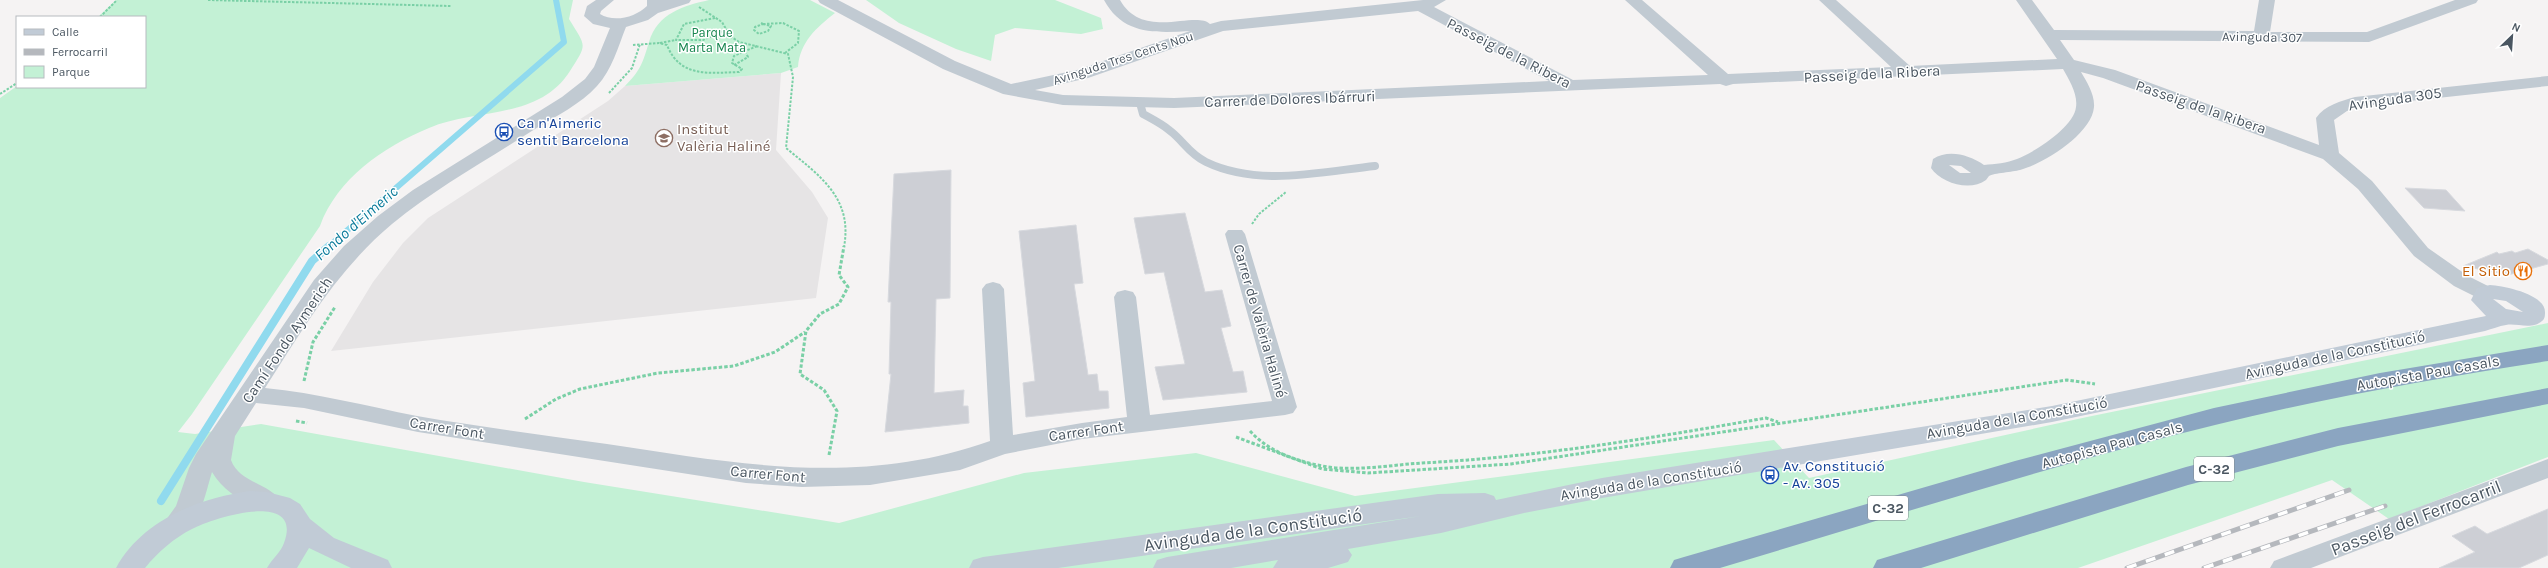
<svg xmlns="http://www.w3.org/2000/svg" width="2548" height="568" font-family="Karla,sans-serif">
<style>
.education{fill:#e6e4e5}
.green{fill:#c3f1d5}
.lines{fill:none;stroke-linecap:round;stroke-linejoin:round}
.stream-far1{stroke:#90daee;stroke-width:6}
.stream{stroke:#90daee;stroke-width:8}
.building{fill:#cdcfd5;stroke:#d7d9de}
.path-far1{stroke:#7ad0a6;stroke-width:2;stroke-dasharray:2.5 1.5;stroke-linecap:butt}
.path{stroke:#7ad0a6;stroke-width:3;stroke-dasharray:3.5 2;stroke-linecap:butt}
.lane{stroke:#c1cad2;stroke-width:8}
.street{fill:#c1cad2;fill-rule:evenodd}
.secondary{fill:#c1cbd6;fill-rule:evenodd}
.highway{fill:#8ba5c1;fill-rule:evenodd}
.rail-casing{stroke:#b5b8bd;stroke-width:5}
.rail{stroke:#fff;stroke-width:3.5;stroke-dasharray:10;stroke-linecap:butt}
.labels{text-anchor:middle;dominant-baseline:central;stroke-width:3;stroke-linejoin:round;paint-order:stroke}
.far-park-label{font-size:13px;fill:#17864f;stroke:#fff}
.far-street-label{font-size:13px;fill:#4a5661;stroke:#fff}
.shield{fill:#fff;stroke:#808990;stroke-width:1}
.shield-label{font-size:14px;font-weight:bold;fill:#4a5661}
.street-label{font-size:15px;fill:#4a5661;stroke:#fff}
.transit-label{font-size:15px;fill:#164399;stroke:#fff;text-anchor:start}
.education-label{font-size:15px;fill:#785e54;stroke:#fff;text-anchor:start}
.food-label{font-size:15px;fill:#c56008;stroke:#fff;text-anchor:end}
.water-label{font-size:16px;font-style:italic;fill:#0c7c9b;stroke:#fff}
.near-street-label{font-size:18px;fill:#4a5661;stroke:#fff}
</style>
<rect width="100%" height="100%" fill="#f5f3f3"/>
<path class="education" d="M781,73L776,150L812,192L828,218L816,298L331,351L373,282L403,243L428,218L608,101L625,86Z"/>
<g class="green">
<path d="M116,0H573L569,19C586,47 588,43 570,71C539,120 476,108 429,128C383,147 337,179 320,226L192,414L178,432L195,434L261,424L584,482L839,523L1024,473L1196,453L1355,496L1774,440L1809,478L2087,417L2548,323V457L2389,519L2332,480L2078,568H0V98L17,86L145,87V17H98Z"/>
<path d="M709,0H810L835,13C816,28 800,42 798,67L781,73L625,86C641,70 643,62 649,42C658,13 683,6 709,0Z"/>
<path d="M866,0H1055L1101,18L1103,29L1081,34L1015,28L995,35L991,61L956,49L899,23Z"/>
</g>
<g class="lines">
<path class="stream-far1" d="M328,247L564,42L556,0"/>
<path class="stream" d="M161,501L312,261L329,246"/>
</g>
<g class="building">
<path d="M951,170L950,298L936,299L934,393L964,390L963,406H968L969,423L885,432L891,374H889L891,302H888L894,174Z"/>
<path d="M2405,188L2446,190L2465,211L2424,208Z"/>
<path d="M1185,213L1205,292L1222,290L1231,326L1221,328L1233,372L1243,371L1247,392L1163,400L1155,367L1185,364L1164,272L1145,274L1134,218Z"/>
<path d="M1076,225L1083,283L1074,284L1088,375L1097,374L1099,391H1108L1109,408L1026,417L1023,383L1035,381L1019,231Z"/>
<path d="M2528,249L2548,260V264L2508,275L2463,266L2497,252L2499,254L2512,251L2515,253Z"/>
<path d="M2548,509V555L2519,568H2439L2475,552L2452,536L2475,526L2487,534Z"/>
</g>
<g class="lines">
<g class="path-far1">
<path d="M208,0L451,6"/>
<path d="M699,7L722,22L730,36L739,42L788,54L793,77L786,148C820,176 853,198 844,247"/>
<path d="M100,17L117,0"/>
<path d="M715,18L684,24L676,40H703L728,29"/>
<path d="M761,23L763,24"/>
<path d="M763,24L771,26L768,31L759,34L754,30L755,27Z"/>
<path d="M763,24L783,23L799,31L798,43L785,53"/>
<path d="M660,43L676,40"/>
<path d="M633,45L659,43L667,45C680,78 709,73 739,72L742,69L732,63L734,56L757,46"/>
<path d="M734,65L748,57L746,53"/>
<path d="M609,93L632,68L640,44"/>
<path d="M0,94L17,83"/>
<path d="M1252,224L1259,214L1286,192"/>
</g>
<g class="path">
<path d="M304,381L313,342L335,307"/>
<path d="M525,419L556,399L580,389L658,373L734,366L775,352L805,332"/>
<path d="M296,421L307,423"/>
<path d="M1250,431C1270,453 1299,462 1328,467C1359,471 1391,465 1422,463C1538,457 1652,438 1766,418L1778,422"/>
<path d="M1236,437L1322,469L1368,473L1511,464L2067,380L2095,384"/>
<path d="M829,455L837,411L824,390L800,374L806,331L820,314L839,304L848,287L839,275L844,246"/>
</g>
<path class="lane" d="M1140,103L1143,114C1152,119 1162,124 1169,130C1183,140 1188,153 1206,162C1258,187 1320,172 1375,166"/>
<g class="street">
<path d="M596,0H614L601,11L600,14C614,23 636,17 647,6V0H691L689,3L658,13L648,20L626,27C618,47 612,70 597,86C581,104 556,116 535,129C487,160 436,188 392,224C337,270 303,329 265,388C317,393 366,406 417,416C480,427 544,435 607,444C738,464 861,487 990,441L982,289L986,284L993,282L1000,284L1004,289L1013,435L1082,423L1127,417L1114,297L1117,292L1125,290L1133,292L1136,297L1150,415L1272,401L1225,234L1228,230H1242L1245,234L1297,407L1293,413L1285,415L1082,439L1005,454L960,470L870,485L802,487L746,483L418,432L304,408L256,403L235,436L231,460C239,483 270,483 281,502L277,509L268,511C246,505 224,492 212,472C205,494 197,544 165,534L161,527L176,506L189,468L196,454L314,280L344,246L378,216L413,190L562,97L585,79L594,67L610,28L593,24L584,16L587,6Z"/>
<path d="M818,0H838L955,61L1011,84L1077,70L1190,31C1155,33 1123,35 1104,0H1120C1143,41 1195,10 1210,24L1221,21L1423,0H1446L1434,7L1573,80L1708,75L1625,0H1642L1728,74L1891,67L1819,0H1836L1910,66L2057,59L2016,0H2032L2054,30L2254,31L2259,0H2275L2270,32H2367L2455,0H2478L2476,3L2369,42L2060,40L2074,60L2115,70L2319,145L2316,118C2325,105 2341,101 2355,97L2548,76V86L2363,106L2347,111L2334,120L2339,153L2372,181L2428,248L2468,276L2492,288L2496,293L2492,298L2485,300L2478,298L2454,286L2414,256L2358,189L2323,159L2103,78L2081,72C2087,82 2095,95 2094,107C2092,134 2043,164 2020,170C2013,172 1994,173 1989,176C1988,177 1987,179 1986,180C1970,192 1941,183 1931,168L1933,159C1949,149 1969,155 1984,165C1995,164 2007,163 2017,159C2035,152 2074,127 2076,107C2078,94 2069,80 2063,69L1733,84L1726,86L1720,84L1174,108L1063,105L1003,94L943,69L820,3ZM1418,11L1549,81L1174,98L1063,95L1035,90L1088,78L1223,31ZM1949,165L1961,166L1971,173H1960Z"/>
<path d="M2548,459V478L2311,568H2270L2274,561Z"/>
</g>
<g class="secondary">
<path d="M2490,285C2504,286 2545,294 2545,312C2545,315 2545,319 2542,321C2532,330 2517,323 2506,325C2499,326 2492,329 2485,331L2052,422L1602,498L1524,513L1441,533L1348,549L1352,555L1348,562L1328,568H1273L1278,560L1231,568H1153L1157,560L1167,557L1421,516L1058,568H969L973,560L983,557L1438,494L1485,493L1494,496L1496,500L1602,478L2052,406L2481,317L2486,316L2471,300L2477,288ZM2493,299L2506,301L2523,312L2506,309Z"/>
<path d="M250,491L267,492L290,498L300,504L310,519L334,538L388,560L392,568H351L309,548L297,568H267C272,559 281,552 284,543C304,489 212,518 192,529C174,538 158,552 145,568H116C142,520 199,498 250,491Z"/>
</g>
<g class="highway">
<path d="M2548,345V361C2436,378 2325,398 2215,425C2048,466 1885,519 1720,568H1670L1674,560L1684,557L2015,461L2214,408L2380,373Z"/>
<path d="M2548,388V404L2338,446L2188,485L1921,568H1873L1877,560L2186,467L2338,428Z"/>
</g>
<defs>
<g id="rail">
<path d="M2127,568L2349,490"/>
<path d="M2204,568L2385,506"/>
</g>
</defs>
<use href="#rail" class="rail-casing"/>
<use href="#rail" class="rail"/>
</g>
<defs>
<symbol id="bus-ring" viewBox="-11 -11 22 22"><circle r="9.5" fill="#fff" stroke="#1a4fb4" stroke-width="1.5"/><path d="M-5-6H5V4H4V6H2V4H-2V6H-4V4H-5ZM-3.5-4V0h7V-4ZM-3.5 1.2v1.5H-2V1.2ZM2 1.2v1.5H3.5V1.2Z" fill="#1a4fb4"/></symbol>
<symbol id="school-ring" viewBox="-11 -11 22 22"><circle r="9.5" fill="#fff" stroke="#8d6e63" stroke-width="1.5"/><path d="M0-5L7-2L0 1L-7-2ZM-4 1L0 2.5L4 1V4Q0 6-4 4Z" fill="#8d6e63"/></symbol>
<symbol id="restaurant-ring" viewBox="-11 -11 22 22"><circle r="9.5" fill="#fff" stroke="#e8710a" stroke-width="1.5"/><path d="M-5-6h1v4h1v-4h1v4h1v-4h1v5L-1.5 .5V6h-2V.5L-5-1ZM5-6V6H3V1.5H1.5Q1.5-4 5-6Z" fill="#e8710a"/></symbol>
</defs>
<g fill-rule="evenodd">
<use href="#bus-ring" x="494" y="122" width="20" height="20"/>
<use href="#school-ring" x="654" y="128" width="20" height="20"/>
<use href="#restaurant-ring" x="2513" y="261" width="20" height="20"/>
<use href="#bus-ring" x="1760" y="465" width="20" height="20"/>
</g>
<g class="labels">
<g class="far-park-label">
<text x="712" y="32">Parque<tspan x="712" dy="15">Marta Mata</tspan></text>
</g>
<g class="far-street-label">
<text transform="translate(2262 37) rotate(1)">Avinguda 307</text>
<text transform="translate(1123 58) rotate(-18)">Avinguda Tres Cents Nou</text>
</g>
<g class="shield">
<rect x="2194" y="457" width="40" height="24" rx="3"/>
<rect x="1868" y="496" width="40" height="24" rx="3"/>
</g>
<g class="shield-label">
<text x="2214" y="469">C-32</text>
<text x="1888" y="508">C-32</text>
</g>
<g class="street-label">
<text transform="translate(1509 53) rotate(27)">Passeig de la Ribera</text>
<text transform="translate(1872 74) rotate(-3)">Passeig de la Ribera</text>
<text transform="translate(1290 99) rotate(-2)">Carrer de Dolores Ibárruri</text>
<text transform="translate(2395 99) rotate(-8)">Avinguda 305</text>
<text transform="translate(2201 107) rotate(19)">Passeig de la Ribera</text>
<text transform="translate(1260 321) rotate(74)">Carrer de Valèria Haliné</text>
<text transform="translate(287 340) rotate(-56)">Camí Fondo Aymerich</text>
<text transform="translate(2335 355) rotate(-12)">Avinguda de la Constitució</text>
<text transform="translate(2428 373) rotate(-10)">Autopista Pau Casals</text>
<text transform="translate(2017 418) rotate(-10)">Avinguda de la Constitució</text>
<text transform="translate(447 428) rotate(9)">Carrer Font</text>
<text transform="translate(1086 431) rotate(-8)">Carrer Font</text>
<text transform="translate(2112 445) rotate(-15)">Autopista Pau Casals</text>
<text transform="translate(768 474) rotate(5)">Carrer Font</text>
<text transform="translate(1651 481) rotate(-9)">Avinguda de la Constitució</text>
</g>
<g class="transit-label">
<text x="517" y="123">Ca n'Aimeric<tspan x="517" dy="17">sentit Barcelona</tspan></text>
<text x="1783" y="466">Av. Constitució<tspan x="1783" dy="17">- Av. 305</tspan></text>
</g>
<g class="education-label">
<text x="677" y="129">Institut<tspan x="677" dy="17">Valèria Haliné</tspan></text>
</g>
<g class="food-label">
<text x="2510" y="271">El Sitio</text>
</g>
<g class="water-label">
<text transform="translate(356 223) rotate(-41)">Fondo d'Eimeric</text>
</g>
<g class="near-street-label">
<text transform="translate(2416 518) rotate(-21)">Passeig del Ferrocarril</text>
<text transform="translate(1253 530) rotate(-8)">Avinguda de la Constitució</text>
</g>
</g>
<rect x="16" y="16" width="130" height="72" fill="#ffffff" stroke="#b7bbc0"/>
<rect x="24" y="29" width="20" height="6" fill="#c1cbd6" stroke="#b7bbc0"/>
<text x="52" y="36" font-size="12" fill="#4a5661">Calle</text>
<rect x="24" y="49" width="20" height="6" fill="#b5b8bd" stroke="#b7bbc0"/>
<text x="52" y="56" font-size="12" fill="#4a5661">Ferrocarril</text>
<rect x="24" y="66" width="20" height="12" fill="#c3f1d5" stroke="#b7bbc0"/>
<text x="52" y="76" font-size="12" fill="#4a5661">Parque</text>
<g transform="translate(2512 36) rotate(25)" stroke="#ffffff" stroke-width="3" paint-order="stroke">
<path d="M0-3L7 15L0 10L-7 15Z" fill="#4a5661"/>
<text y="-6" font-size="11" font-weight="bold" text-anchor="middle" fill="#4a5661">N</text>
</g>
</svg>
